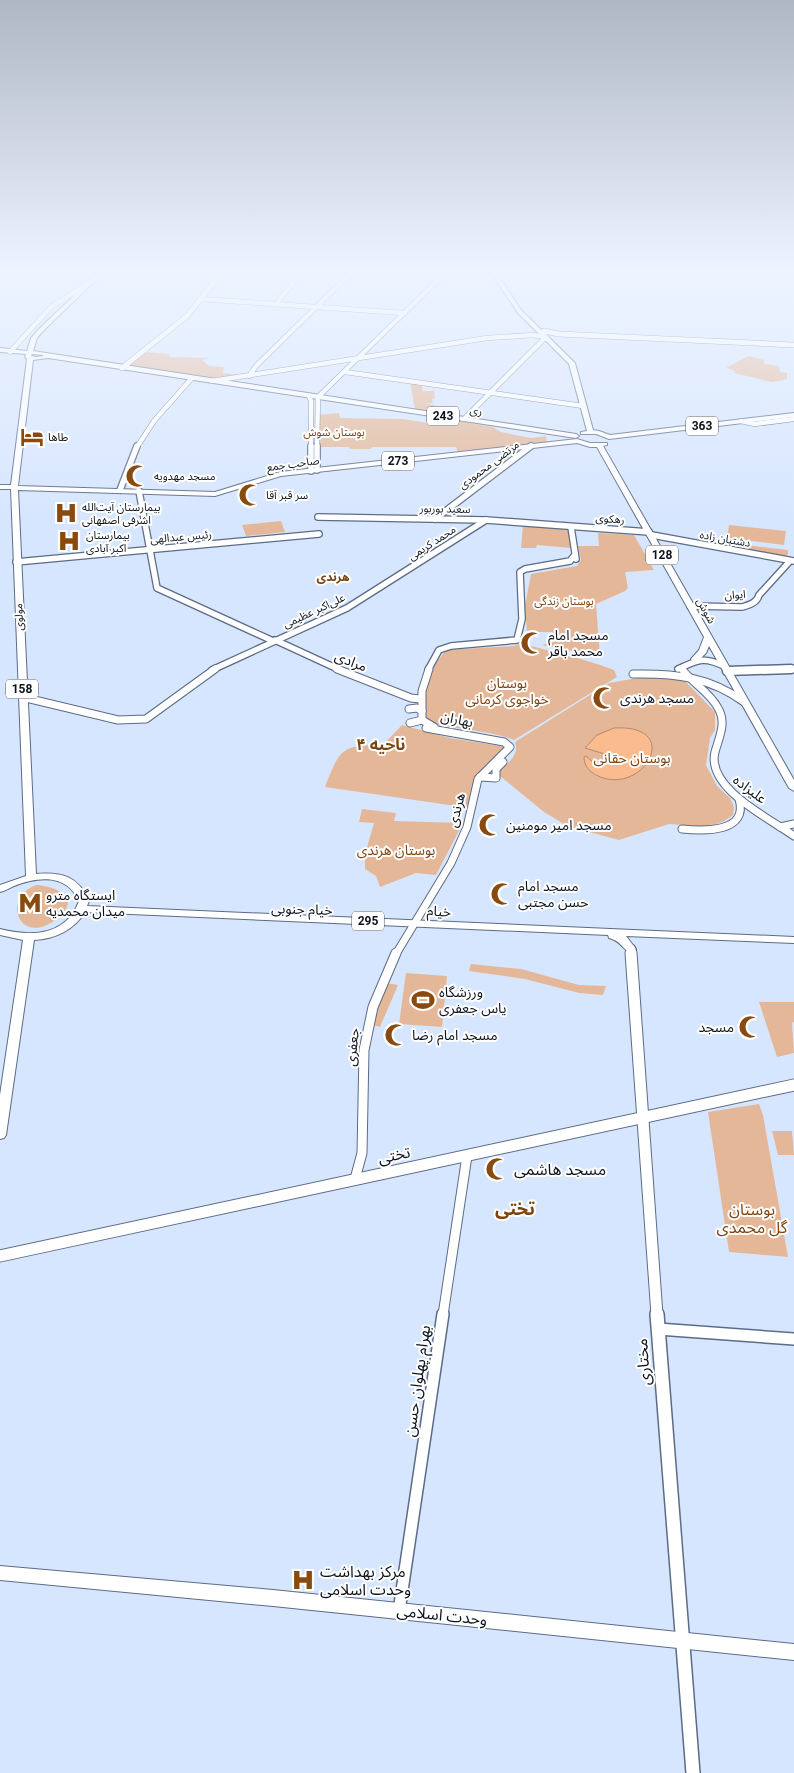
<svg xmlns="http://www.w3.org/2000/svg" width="794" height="1773" font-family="Roboto,'Noto Sans Arabic',sans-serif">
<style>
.green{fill:#e4b798}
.water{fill:#fabc8e;stroke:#b3896c}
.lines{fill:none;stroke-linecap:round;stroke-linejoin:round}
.tertiary-far4-casing{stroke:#5c6b86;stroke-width:5.5}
.tertiary-far3-casing{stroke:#5c6b86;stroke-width:8}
.tertiary-far2-casing{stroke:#5c6b86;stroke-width:9}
.tertiary-far1-casing{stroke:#5c6b86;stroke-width:11}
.tertiary-casing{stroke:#5c6b86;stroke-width:14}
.secondary-far4-casing{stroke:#5c6b86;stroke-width:6}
.secondary-far3-casing{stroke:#5c6b86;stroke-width:8}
.secondary-far2-casing{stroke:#5c6b86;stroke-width:11}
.secondary-far1-casing{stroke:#5c6b86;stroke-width:13}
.secondary-casing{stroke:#5c6b86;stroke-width:16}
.primary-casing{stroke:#5c6b86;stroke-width:2}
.tertiary-far4{stroke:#fff;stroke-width:4.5}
.tertiary-far3{stroke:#fff;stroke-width:5.5}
.tertiary-far2{stroke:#fff;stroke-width:7}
.tertiary-far1{stroke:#fff;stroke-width:9}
.tertiary{stroke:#fff;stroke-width:11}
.secondary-far4{stroke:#fff;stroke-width:5}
.secondary-far3{stroke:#fff;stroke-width:6}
.secondary-far2{stroke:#fff;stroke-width:8}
.secondary-far1{stroke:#fff;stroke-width:11}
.secondary{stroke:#fff;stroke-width:13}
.primary{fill:#fff;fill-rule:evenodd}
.labels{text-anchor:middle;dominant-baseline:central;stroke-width:4;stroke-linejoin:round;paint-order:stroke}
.far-street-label{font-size:11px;fill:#0d131d;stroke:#fff}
.far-park-label{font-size:11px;fill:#7e4513;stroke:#fff}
.far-poi-label{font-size:11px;fill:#0d131d;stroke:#fff;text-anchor:start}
.shield{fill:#fff;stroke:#565a61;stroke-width:1}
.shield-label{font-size:12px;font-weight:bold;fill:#0d131d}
.far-neighbourhood-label{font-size:12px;font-weight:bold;fill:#7e4410;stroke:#fff}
.poi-label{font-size:14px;fill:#0d131d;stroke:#fff;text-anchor:start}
.street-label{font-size:14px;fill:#0d131d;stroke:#fff}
.park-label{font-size:14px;fill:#7e4513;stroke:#fff}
.quarter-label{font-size:16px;font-weight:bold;fill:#7e4410;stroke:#fff}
.near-street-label{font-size:16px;fill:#0d131d;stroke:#fff}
.near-poi-label{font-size:16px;fill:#0d131d;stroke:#fff;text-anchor:start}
.near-park-label{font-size:16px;fill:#7e4513;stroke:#fff}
.near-neighbourhood-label{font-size:18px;font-weight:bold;fill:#7e4410;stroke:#fff}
</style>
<rect width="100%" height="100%" fill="#d7e6ff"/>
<g class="green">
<path d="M146,352L169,354L170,357L210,358L202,360L209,366L224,367L223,373L240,375L211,380L126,367Z"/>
<path d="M748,356L764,360V364L779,366L780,372L787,373V379L772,382L734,373L735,371L726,368Z"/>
<path d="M410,382L421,384L423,391H434L435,398L432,399L433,403L425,404L434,405V409H430V411L415,409Z"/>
<path d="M339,413L340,418L403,419L434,424L440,418L493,427L501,432L531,438L546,436L547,442L458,453L456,447H372L371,449H350L349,447H320L318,415Z"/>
<path d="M281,521L285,532L246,536L242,525Z"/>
<path d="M523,524L569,527L571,548L537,545L536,548H521Z"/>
<path d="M729,525L786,531L784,545L727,538Z"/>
<path d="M598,533L634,535L654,570L625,572L628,588L625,591L596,604L600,656L542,645L560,640L559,636L552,632H527L525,606L531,574L577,566L581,560L578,546H599Z"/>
<path d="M729,543L788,550V554L785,558L724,546Z"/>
<path d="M520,643C552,652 583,658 614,670L617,677L514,740C493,731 454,729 430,723C414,700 431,668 446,650L514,646Z"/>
<path d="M649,676L682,678L715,712V730L710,738L706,765L717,786L730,798L734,807L733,815L724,821L709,827L669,824L619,840L567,826L544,812L500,776L498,771C507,765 520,754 515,742L609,683Z"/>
<path d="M402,725L450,738L507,747C484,769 475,772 468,805L463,807L325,787C340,748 342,745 383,745Z"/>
<path d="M362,809L396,813L394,821L463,823L436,875L416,873L380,887L376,876L365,869V854L374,823L359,822Z"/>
<path d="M36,885C54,886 83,897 59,917C20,950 0,898 36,885Z"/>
<path d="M471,964L521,969L579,985L606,986L603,995L579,993L525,979L469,971Z"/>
<path d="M406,973L447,976L442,1027L399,1024Z"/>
<path d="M386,983L398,985L380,1027L373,1025Z"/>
<path d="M759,1002H794V1022L792,1023L794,1053L777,1057Z"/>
<path d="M759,1104L763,1115L788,1257L729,1252L708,1112Z"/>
<path d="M772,1131H792L794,1155H778Z"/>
</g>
<path class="water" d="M614,728C686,724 642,799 596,775C589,771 584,766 584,757L586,756L596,765L610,763L608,755L585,748L597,735Z"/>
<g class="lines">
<defs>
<g id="tertiary-far4">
<path d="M201,299L405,313"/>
<path d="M276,304L302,271"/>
<path d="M10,352L51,307L95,279"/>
<path d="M345,372L583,406"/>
<path d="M249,376L256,366L353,271"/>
<path d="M212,381L487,338L533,335L545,337"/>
<path d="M309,396L311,401V447"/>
<path d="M464,419L546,337"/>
<path d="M741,421L755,424L794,419"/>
<path d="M137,447L154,421L192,378"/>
<path d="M317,447L318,397L444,274L443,271"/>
<path d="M529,447L531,446"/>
</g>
<g id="tertiary-far3">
<path d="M311,446V471"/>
<path d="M317,470V446"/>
<path d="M120,490L137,446"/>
<path d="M139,491L157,588L273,641"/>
<path d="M318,517L486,520L649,532"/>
<path d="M435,519L531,446"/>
<path d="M571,527L576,559"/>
<path d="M652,535L794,561"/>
<path d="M16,562L319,534"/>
<path d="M690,606L742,607C749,605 757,603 759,595L790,561"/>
<path d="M275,640L340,670"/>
<path d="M681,668L683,670"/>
<path d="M678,669C698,660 703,656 724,666"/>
<path d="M212,670L347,608L486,520"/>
<path d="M428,670L439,650L451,646L517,640L522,619L520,572L525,569L570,561L574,556"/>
</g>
<g id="tertiary-far2">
<path d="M337,669L411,698L420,699"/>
<path d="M429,669L422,691V720L434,727"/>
<path d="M682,669C692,683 710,692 718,708C727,723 719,737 715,752C706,788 769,818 794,836"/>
<path d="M633,674C675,673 710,677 744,702"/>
<path d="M22,697L118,720L146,719L215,669"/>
<path d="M409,709L417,708L422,711"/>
<path d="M410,723L422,720"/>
<path d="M480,777L496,778V769L503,762"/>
<path d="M780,827L794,824"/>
<path d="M682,829C704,831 749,833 739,799"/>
<path d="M396,954L451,863L467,827L478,779L510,747L504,742L426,728"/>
</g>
<g id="tertiary-far1">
<path d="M355,1179L362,1153L364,1050L373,1007L396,953"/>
<path d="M443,1315L467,1156"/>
</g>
<g id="tertiary">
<path d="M658,1329L794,1339"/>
<path d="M399,1611L443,1314"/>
</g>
<g id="secondary-far4">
<path d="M544,331L559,334L794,345"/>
<path d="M122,368L187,316L223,271"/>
</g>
<path id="secondary-far3" d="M749,670L794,669"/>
<g id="secondary-far2">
<path d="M727,671L791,669"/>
<path d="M631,949V954"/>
</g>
<g id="secondary-far1">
<path d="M631,953L657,1315"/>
<path d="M0,1256L794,1085"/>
</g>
<path id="secondary" d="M657,1314L693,1773"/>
<g id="primary">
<path d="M100,271H105L43,331L37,338L33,351L576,434L579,436L576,438L48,358L33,360L18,486L215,492L280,472L577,439L590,443H607V445L603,446L794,780V791L789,788L709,646L706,653L698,661H692L691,659L699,650L704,637L597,447H590L577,443L281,476L215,496L18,490L36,874C62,872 78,876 89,901L87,906L794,937V943L626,936L636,949L631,952C622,950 623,942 609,938L608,935L85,912C74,930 55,939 34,940L6,1135L4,1138L0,1139V1095L23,940L0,935V929C32,937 66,936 79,901C67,874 39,876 14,886C9,888 5,891 0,892V885L26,876L11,489H0V485H11L27,359L25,357L26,354L0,352V348L27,351L31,338L39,329ZM32,354L43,355V356L36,357L31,356Z"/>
<path d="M490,271H495L522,311L575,363L593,430L599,431L610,435L794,413V417L609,439L596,434H581V432L587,431L569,364L518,313Z"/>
<path d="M0,1566L273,1590L794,1644V1660L273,1606L0,1580Z"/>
</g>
</defs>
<use href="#tertiary-far4" class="tertiary-far4-casing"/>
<use href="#tertiary-far3" class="tertiary-far3-casing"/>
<use href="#tertiary-far2" class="tertiary-far2-casing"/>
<use href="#tertiary-far1" class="tertiary-far1-casing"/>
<use href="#tertiary" class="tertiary-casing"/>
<use href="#secondary-far4" class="secondary-far4-casing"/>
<use href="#secondary-far3" class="secondary-far3-casing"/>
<use href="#secondary-far2" class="secondary-far2-casing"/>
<use href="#secondary-far1" class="secondary-far1-casing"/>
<use href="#secondary" class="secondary-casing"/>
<use href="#primary" class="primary-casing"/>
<use href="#tertiary-far4" class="tertiary-far4"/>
<use href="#tertiary-far3" class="tertiary-far3"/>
<use href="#tertiary-far2" class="tertiary-far2"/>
<use href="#tertiary-far1" class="tertiary-far1"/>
<use href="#tertiary" class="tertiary"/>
<use href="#secondary-far4" class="secondary-far4"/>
<use href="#secondary-far3" class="secondary-far3"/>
<use href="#secondary-far2" class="secondary-far2"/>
<use href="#secondary-far1" class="secondary-far1"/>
<use href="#secondary" class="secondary"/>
<use href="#primary" class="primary"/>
</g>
<linearGradient id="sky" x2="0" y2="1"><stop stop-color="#afb7c4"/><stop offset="0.52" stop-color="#edf4ff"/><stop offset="1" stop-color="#edf4ff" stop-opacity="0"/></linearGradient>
<rect width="794" height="519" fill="url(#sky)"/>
<defs>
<symbol id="hotel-bare" viewBox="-9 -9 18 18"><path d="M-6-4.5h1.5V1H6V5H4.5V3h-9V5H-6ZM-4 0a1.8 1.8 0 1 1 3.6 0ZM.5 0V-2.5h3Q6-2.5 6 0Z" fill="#894a0f" stroke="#fff" stroke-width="2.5" paint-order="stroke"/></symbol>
<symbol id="mosque-bare" viewBox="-9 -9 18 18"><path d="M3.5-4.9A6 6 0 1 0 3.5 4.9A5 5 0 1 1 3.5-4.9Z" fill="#894a0f" stroke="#fff" stroke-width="2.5" paint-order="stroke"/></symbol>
<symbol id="hospital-bare" viewBox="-9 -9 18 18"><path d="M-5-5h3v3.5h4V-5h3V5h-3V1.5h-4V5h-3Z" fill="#894a0f" stroke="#fff" stroke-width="2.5" paint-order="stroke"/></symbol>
<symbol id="metro-bare" viewBox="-9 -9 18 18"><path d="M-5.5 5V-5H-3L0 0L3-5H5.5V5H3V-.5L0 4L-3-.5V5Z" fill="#894a0f" stroke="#fff" stroke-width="2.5" paint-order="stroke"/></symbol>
<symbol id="stadium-bare" viewBox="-9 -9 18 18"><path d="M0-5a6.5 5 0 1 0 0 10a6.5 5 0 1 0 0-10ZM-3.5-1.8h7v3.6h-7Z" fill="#894a0f" stroke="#fff" stroke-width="2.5" paint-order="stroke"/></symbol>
</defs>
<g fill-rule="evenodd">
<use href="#hotel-bare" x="16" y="421" width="32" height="32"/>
<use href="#mosque-bare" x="121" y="460" width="32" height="32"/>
<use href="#mosque-bare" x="234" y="479" width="32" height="32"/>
<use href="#hospital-bare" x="50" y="497" width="32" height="32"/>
<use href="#hospital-bare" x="53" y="525" width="32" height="32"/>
<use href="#mosque-bare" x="516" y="627" width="32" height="32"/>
<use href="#mosque-bare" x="588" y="682" width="32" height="32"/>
<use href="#mosque-bare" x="474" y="809" width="32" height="32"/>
<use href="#mosque-bare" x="486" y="878" width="32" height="32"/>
<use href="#metro-bare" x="14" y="887" width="32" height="32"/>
<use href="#stadium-bare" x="407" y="984" width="32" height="32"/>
<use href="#mosque-bare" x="734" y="1011" width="32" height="32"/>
<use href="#mosque-bare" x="380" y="1019" width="32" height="32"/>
<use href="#mosque-bare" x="481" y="1153" width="32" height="32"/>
<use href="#hospital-bare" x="287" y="1564" width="32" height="32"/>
</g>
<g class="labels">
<g class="far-street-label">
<text transform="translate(476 411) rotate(8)">ری</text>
<text transform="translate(293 464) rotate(-8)">صاحب جمع</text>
<text transform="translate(489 465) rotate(-37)">مرتضی محمودی</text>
<text transform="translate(445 509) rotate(1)">سعید بوربور</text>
<text transform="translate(610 519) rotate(4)">رهکوی</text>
<text transform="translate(181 537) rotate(-5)">رئیس عبدالهی</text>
<text transform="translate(725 539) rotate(10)">دشتبان زاده</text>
<text transform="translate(432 543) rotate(-33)">محمد کریمی</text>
<text transform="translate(735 595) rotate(-4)">ایوان</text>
<text transform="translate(314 611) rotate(-25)">علی‌اکبر عظیمی</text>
<text transform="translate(706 611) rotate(61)">شوش</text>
<text transform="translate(19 617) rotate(-92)">مولوی</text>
</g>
<g class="far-park-label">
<text x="334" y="432">بوستان شوش</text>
<text x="564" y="601">بوستان زندگی</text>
</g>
<g class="far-poi-label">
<text x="48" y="437">طاها</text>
<text x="154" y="476">مسجد مهدویه</text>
<text x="266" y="495">سر قبر آقا</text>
<text x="82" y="507">بیمارستان آیت‌الله<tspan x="82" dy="13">اشرفی اصفهانی</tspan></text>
<text x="86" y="535">بیمارستان<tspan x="86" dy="13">اکبر آبادی</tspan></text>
</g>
<g class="shield">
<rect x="427" y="406.5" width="32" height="19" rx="4"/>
<rect x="686" y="416.5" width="32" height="19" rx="4"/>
<rect x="382" y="451.5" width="32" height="19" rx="4"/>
<rect x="646" y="545.5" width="32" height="19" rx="4"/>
<rect x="6" y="679.5" width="32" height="19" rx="4"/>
<rect x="352" y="911.5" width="32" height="19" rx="4"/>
</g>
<g class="shield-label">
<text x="443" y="416">243</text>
<text x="702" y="426">363</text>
<text x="398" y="461">273</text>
<text x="662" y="555">128</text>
<text x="22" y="689">158</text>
<text x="368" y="921">295</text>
</g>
<g class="far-neighbourhood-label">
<text x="333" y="577">هرندی</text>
</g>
<g class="poi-label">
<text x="548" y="635">مسجد امام<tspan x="548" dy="16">محمد باقر</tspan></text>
<text x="620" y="698">مسجد هرندی</text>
<text x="506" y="825">مسجد امیر مومنین</text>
<text x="518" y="886">مسجد امام<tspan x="518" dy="16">حسن مجتبی</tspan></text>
<text x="46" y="895">ایستگاه مترو<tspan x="46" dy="16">میدان محمدیه</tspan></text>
<text x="439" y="992">ورزشگاه<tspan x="439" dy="16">یاس جعفری</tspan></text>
<text x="734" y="1027" text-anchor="end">مسجد</text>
<text x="412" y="1035">مسجد امام رضا</text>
</g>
<g class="street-label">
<text transform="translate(351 661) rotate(22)">مرادی</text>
<text transform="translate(457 719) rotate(12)">بهاران</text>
<text transform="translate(750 789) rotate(37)">علیزاده</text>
<text transform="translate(456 810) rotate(-76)">هرندی</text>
<text transform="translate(302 909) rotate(2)">خیام جنوبی</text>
<text transform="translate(439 911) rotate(3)">خیام</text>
<text transform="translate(352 1047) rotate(-84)">جعفری</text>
</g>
<g class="park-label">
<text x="507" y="683">بوستان<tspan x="507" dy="16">خواجوی کرمانی</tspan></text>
<text x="632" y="758">بوستان حقانی</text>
<text x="396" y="850">بوستان هرندی</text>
</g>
<g class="quarter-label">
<text x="381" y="744">ناحیه ۴</text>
</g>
<g class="near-street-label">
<text transform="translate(394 1155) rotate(-12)">تختی</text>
<text transform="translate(643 1362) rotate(-94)">مختاری</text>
<text transform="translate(417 1381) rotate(-82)">بهرام پهلوان حسن</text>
<text transform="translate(442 1615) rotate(6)">وحدت اسلامی</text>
</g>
<g class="near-poi-label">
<text x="514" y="1169">مسجد هاشمی</text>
<text x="320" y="1571">مرکز بهداشت<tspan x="320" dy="18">وحدت اسلامی</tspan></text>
</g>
<g class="near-park-label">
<text x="752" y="1209">بوستان<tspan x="752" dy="18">گل محمدی</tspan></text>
</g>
<g class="near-neighbourhood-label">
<text x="515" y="1208">تختی</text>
</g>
</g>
</svg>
